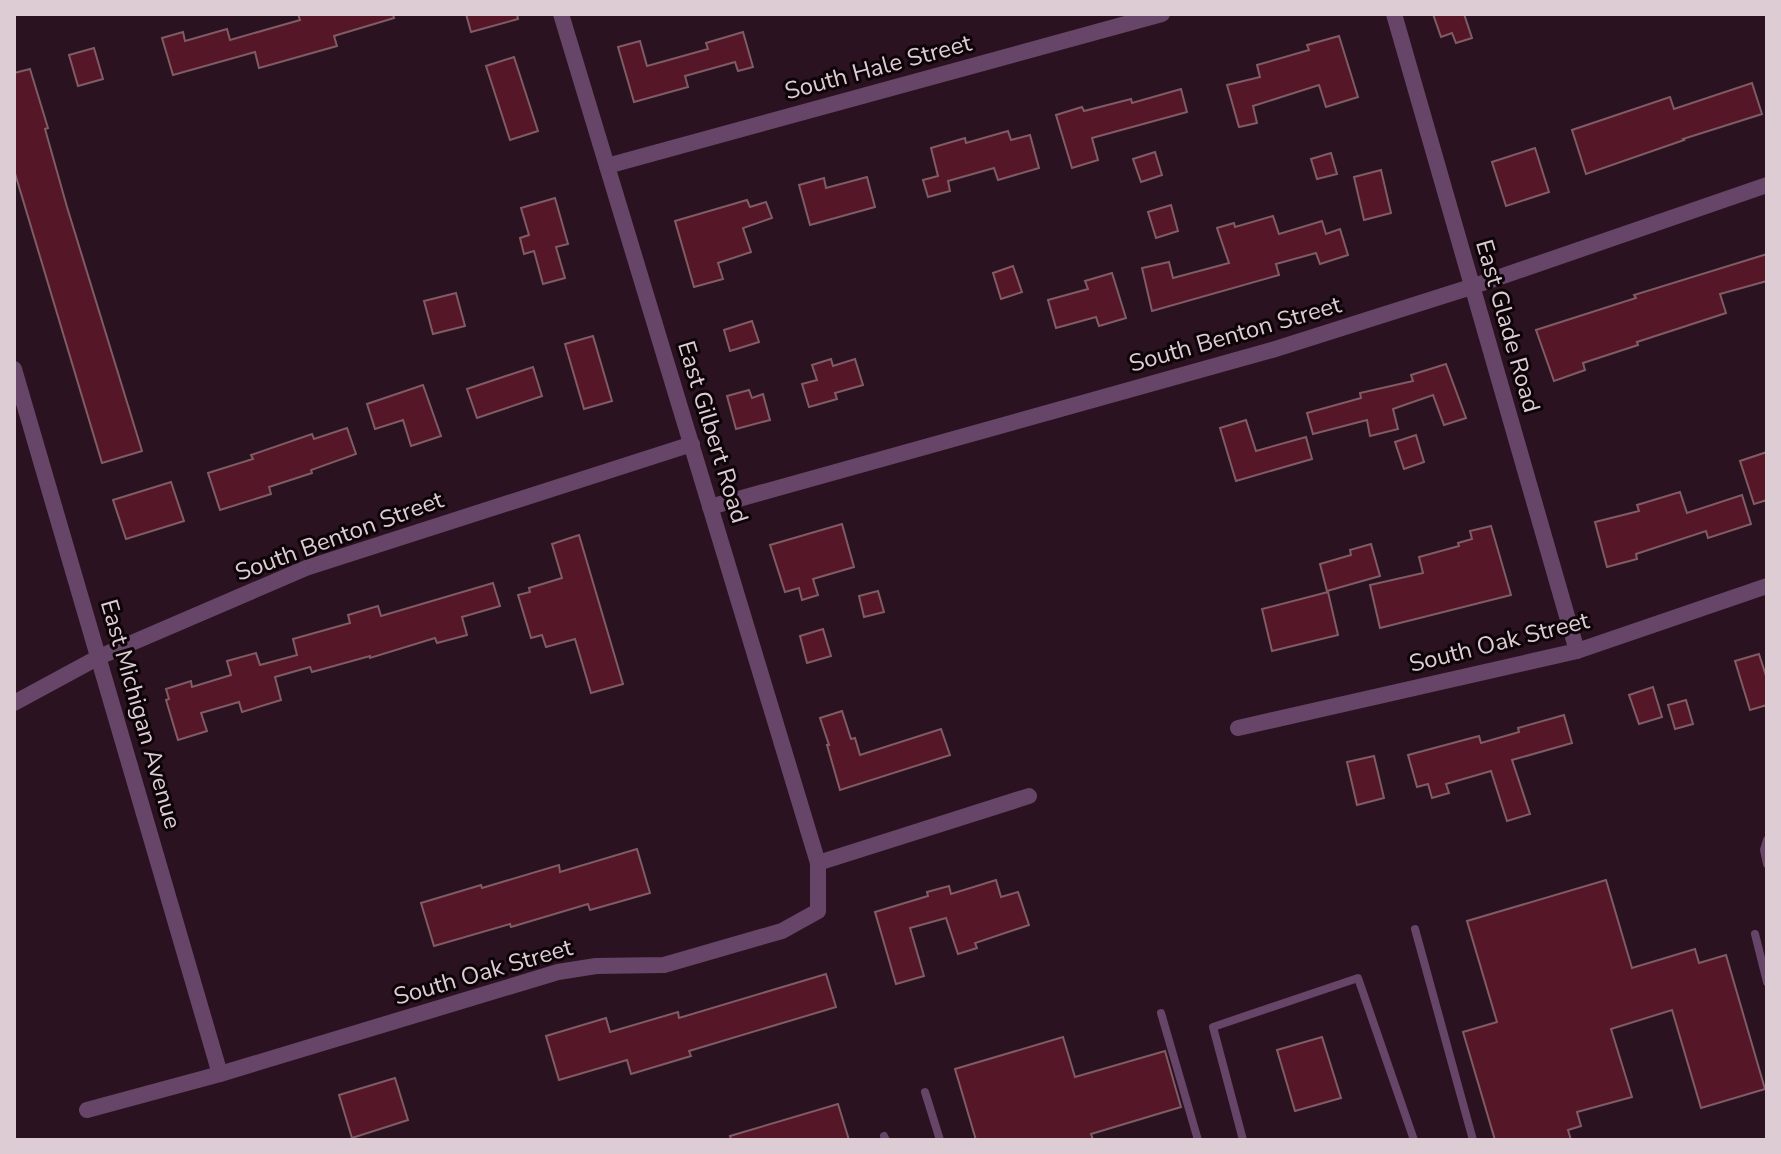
<svg xmlns="http://www.w3.org/2000/svg" width="1781" height="1154" font-family="'Nunito Sans',sans-serif">
<style>
.building{fill:#551628;stroke:#7f5c63;stroke-width:2}
.lines{fill:none;stroke-linecap:round;stroke-linejoin:round}
.lane{stroke:#664568;stroke-width:8}
.street{stroke:#664568;stroke-width:16}
.labels{text-anchor:middle;dominant-baseline:central;stroke-width:6;stroke-linejoin:round;paint-order:stroke}
.street-label{font-size:24px;fill:#deccd5;stroke:#0d0408}
</style>
<rect width="100%" height="100%" fill="#2b1221"/>
<g class="building">
<path d="M298,14H393L394,18L334,36L337,46L259,68L255,52L173,75L162,38L183,32L185,41L227,29L230,40L300,20Z"/>
<path d="M466,14H517L518,19L471,32Z"/>
<path d="M1433,14H1464L1472,38L1456,43L1452,33L1441,37Z"/>
<path d="M743,32L753,67L738,71L735,62L685,76L688,87L634,102L618,47L640,41L647,66L708,49L706,43Z"/>
<path d="M1339,36L1358,97L1326,107L1319,85L1253,106L1257,123L1239,127L1227,85L1260,77L1257,65L1309,50L1307,45Z"/>
<path d="M94,48L103,79L78,86L69,55Z"/>
<path d="M514,57L538,131L510,140L486,66Z"/>
<path d="M30,69L48,128L45,129L67,207L142,451L102,463L14,170V73Z"/>
<path d="M1752,83L1762,114L1683,139L1684,140L1586,174L1572,130L1670,97L1674,109Z"/>
<path d="M1181,89L1187,112L1092,138L1098,160L1072,168L1056,115L1082,107L1084,111L1131,99L1132,103Z"/>
<path d="M1008,131L1011,140L1030,135L1039,168L998,180L994,168L948,181L950,191L928,197L923,180L938,176L931,148L965,138L966,143Z"/>
<path d="M1535,148L1549,192L1506,206L1492,162Z"/>
<path d="M1155,152L1162,175L1141,182L1133,159Z"/>
<path d="M1331,153L1337,174L1317,179L1311,159Z"/>
<path d="M1381,170L1391,213L1364,220L1354,177Z"/>
<path d="M867,177L875,207L810,225L799,185L824,178L826,188Z"/>
<path d="M555,198L568,244L556,247L565,278L543,284L534,251L524,254L520,238L529,235L521,208Z"/>
<path d="M747,200L750,207L766,202L772,218L743,228L751,252L718,263L723,279L694,287L675,221Z"/>
<path d="M1171,205L1178,231L1156,238L1148,212Z"/>
<path d="M1273,216L1279,234L1322,221L1326,234L1340,229L1348,255L1320,264L1316,253L1276,264L1279,275L1152,311L1142,268L1169,262L1173,278L1229,263L1217,228L1234,223L1235,227Z"/>
<path d="M1767,254V281L1720,294L1726,313L1637,342L1638,345L1583,363L1585,370L1554,381L1536,330L1636,298L1634,295Z"/>
<path d="M1013,266L1022,292L1001,299L993,273Z"/>
<path d="M1112,273L1126,318L1099,326L1096,317L1056,328L1048,300L1088,289L1085,281Z"/>
<path d="M456,293L465,326L433,334L424,301Z"/>
<path d="M752,321L759,342L730,351L724,330Z"/>
<path d="M593,336L612,401L584,409L565,344Z"/>
<path d="M831,359L833,366L855,359L863,385L835,393L837,399L809,407L802,384L817,380L812,365Z"/>
<path d="M1446,364L1466,418L1444,425L1433,395L1393,409L1398,429L1370,436L1367,420L1313,434L1307,413L1361,398L1360,393L1413,381L1411,375Z"/>
<path d="M533,367L542,396L477,418L467,389Z"/>
<path d="M423,385L441,436L411,446L403,420L375,429L367,404Z"/>
<path d="M749,390L752,398L763,394L770,420L736,429L727,396Z"/>
<path d="M1246,420L1256,451L1306,437L1312,459L1236,481L1220,428Z"/>
<path d="M347,428L356,454L311,470L312,473L269,487L271,494L220,510L208,473L253,459L251,455L312,434L314,439Z"/>
<path d="M1416,435L1424,462L1404,469L1395,442Z"/>
<path d="M1767,452V500L1754,504L1740,461Z"/>
<path d="M171,482L184,521L126,539L113,500Z"/>
<path d="M1680,492L1687,513L1742,495L1751,524L1708,538L1706,531L1636,554L1637,559L1607,567L1595,522L1639,511L1637,505Z"/>
<path d="M842,524L854,567L813,579L818,595L802,600L799,588L785,592L770,545Z"/>
<path d="M1491,526L1511,595L1380,628L1370,585L1423,573L1419,557L1459,546L1458,543L1472,539L1470,531Z"/>
<path d="M579,535L623,684L591,693L575,639L546,647L542,635L531,638L518,595L530,592L529,588L562,578L552,544Z"/>
<path d="M1371,544L1380,576L1327,591L1320,564L1351,555L1350,550Z"/>
<path d="M493,583L500,606L462,617L467,635L437,643L435,638L370,658V656L312,672L310,667L275,677L281,700L242,712L239,702L201,713L207,731L178,740L166,700L169,699L166,689L191,681L192,687L231,675L227,661L256,653L260,665L297,655L293,639L350,623L348,615L378,606L381,616Z"/>
<path d="M878,591L884,612L864,617L859,596Z"/>
<path d="M1328,592L1338,635L1272,651L1262,609Z"/>
<path d="M823,629L831,656L807,663L800,636Z"/>
<path d="M1759,654L1767,679V705L1750,710L1735,661Z"/>
<path d="M1653,687L1662,717L1639,724L1629,695Z"/>
<path d="M1686,700L1693,724L1675,729L1668,705Z"/>
<path d="M842,711L851,739L855,738L860,755L941,729L950,755L840,790L827,745H829L820,718Z"/>
<path d="M1564,715L1572,743L1512,760L1530,814L1507,821L1491,771L1446,784L1449,793L1432,798L1428,784L1417,787L1408,755L1479,736L1481,743L1519,732L1518,728Z"/>
<path d="M1374,756L1384,798L1357,805L1347,762Z"/>
<path d="M637,849L650,893L590,910L588,904L511,927L510,924L434,946L421,903L481,885L482,888L559,865L560,872Z"/>
<path d="M996,880L1001,897L1018,892L1029,925L975,943L977,948L958,954L946,918L910,928L924,976L896,984L875,912L928,896L927,892L949,886L951,894Z"/>
<path d="M1606,880L1632,968L1695,949L1699,963L1726,955L1765,1089L1701,1108L1672,1010L1611,1029L1632,1097L1577,1112L1581,1126L1568,1130L1571,1140H1495L1463,1032L1497,1022L1467,921Z"/>
<path d="M826,974L836,1007L689,1051L691,1056L631,1074L627,1060L559,1080L546,1036L606,1018L610,1032L678,1012L679,1018Z"/>
<path d="M1063,1037L1075,1077L1165,1051L1181,1107L1091,1134L1093,1140H976L955,1069Z"/>
<path d="M1322,1037L1341,1098L1295,1111L1277,1050Z"/>
<path d="M395,1078L408,1120L352,1138L339,1095Z"/>
<path d="M838,1104L849,1140H731L730,1136Z"/>
</g>
<g class="lines">
<g class="lane">
<path d="M1767,840L1764,850L1767,864"/>
<path d="M1415,929L1473,1140"/>
<path d="M1755,934L1767,982"/>
<path d="M1161,1013L1198,1140"/>
<path d="M925,1092L940,1140"/>
<path d="M884,1136L886,1140"/>
<path d="M1243,1140L1213,1027L1358,978L1414,1140"/>
</g>
<g class="street">
<path d="M561,14L818,863"/>
<path d="M1394,14L1577,651"/>
<path d="M607,166L1162,14"/>
<path d="M14,369L220,1074"/>
<path d="M710,507L1272,350L1471,287L1767,185"/>
<path d="M14,703L99,657L306,568L692,444"/>
<path d="M1238,728L1577,651L1767,586"/>
<path d="M87,1110L220,1074L558,972L596,966L664,965L782,931L818,911V863L1029,796"/>
</g>
</g>
<g class="labels">
<g class="street-label">
<text transform="translate(878 67) rotate(-15)">South Hale Street</text>
<text transform="translate(1508 326) rotate(74)">East Glade Road</text>
<text transform="translate(1235 334) rotate(-16)">South Benton Street</text>
<text transform="translate(713 432) rotate(73)">East Gilbert Road</text>
<text transform="translate(339 536) rotate(-20)">South Benton Street</text>
<text transform="translate(1499 642) rotate(-14)">South Oak Street</text>
<text transform="translate(141 714) rotate(74)">East Michigan Avenue</text>
<text transform="translate(483 972) rotate(-16)">South Oak Street</text>
</g>
</g>
<rect width="1781" height="1154" fill="none" stroke="#deccd5" stroke-width="32"/>
</svg>
